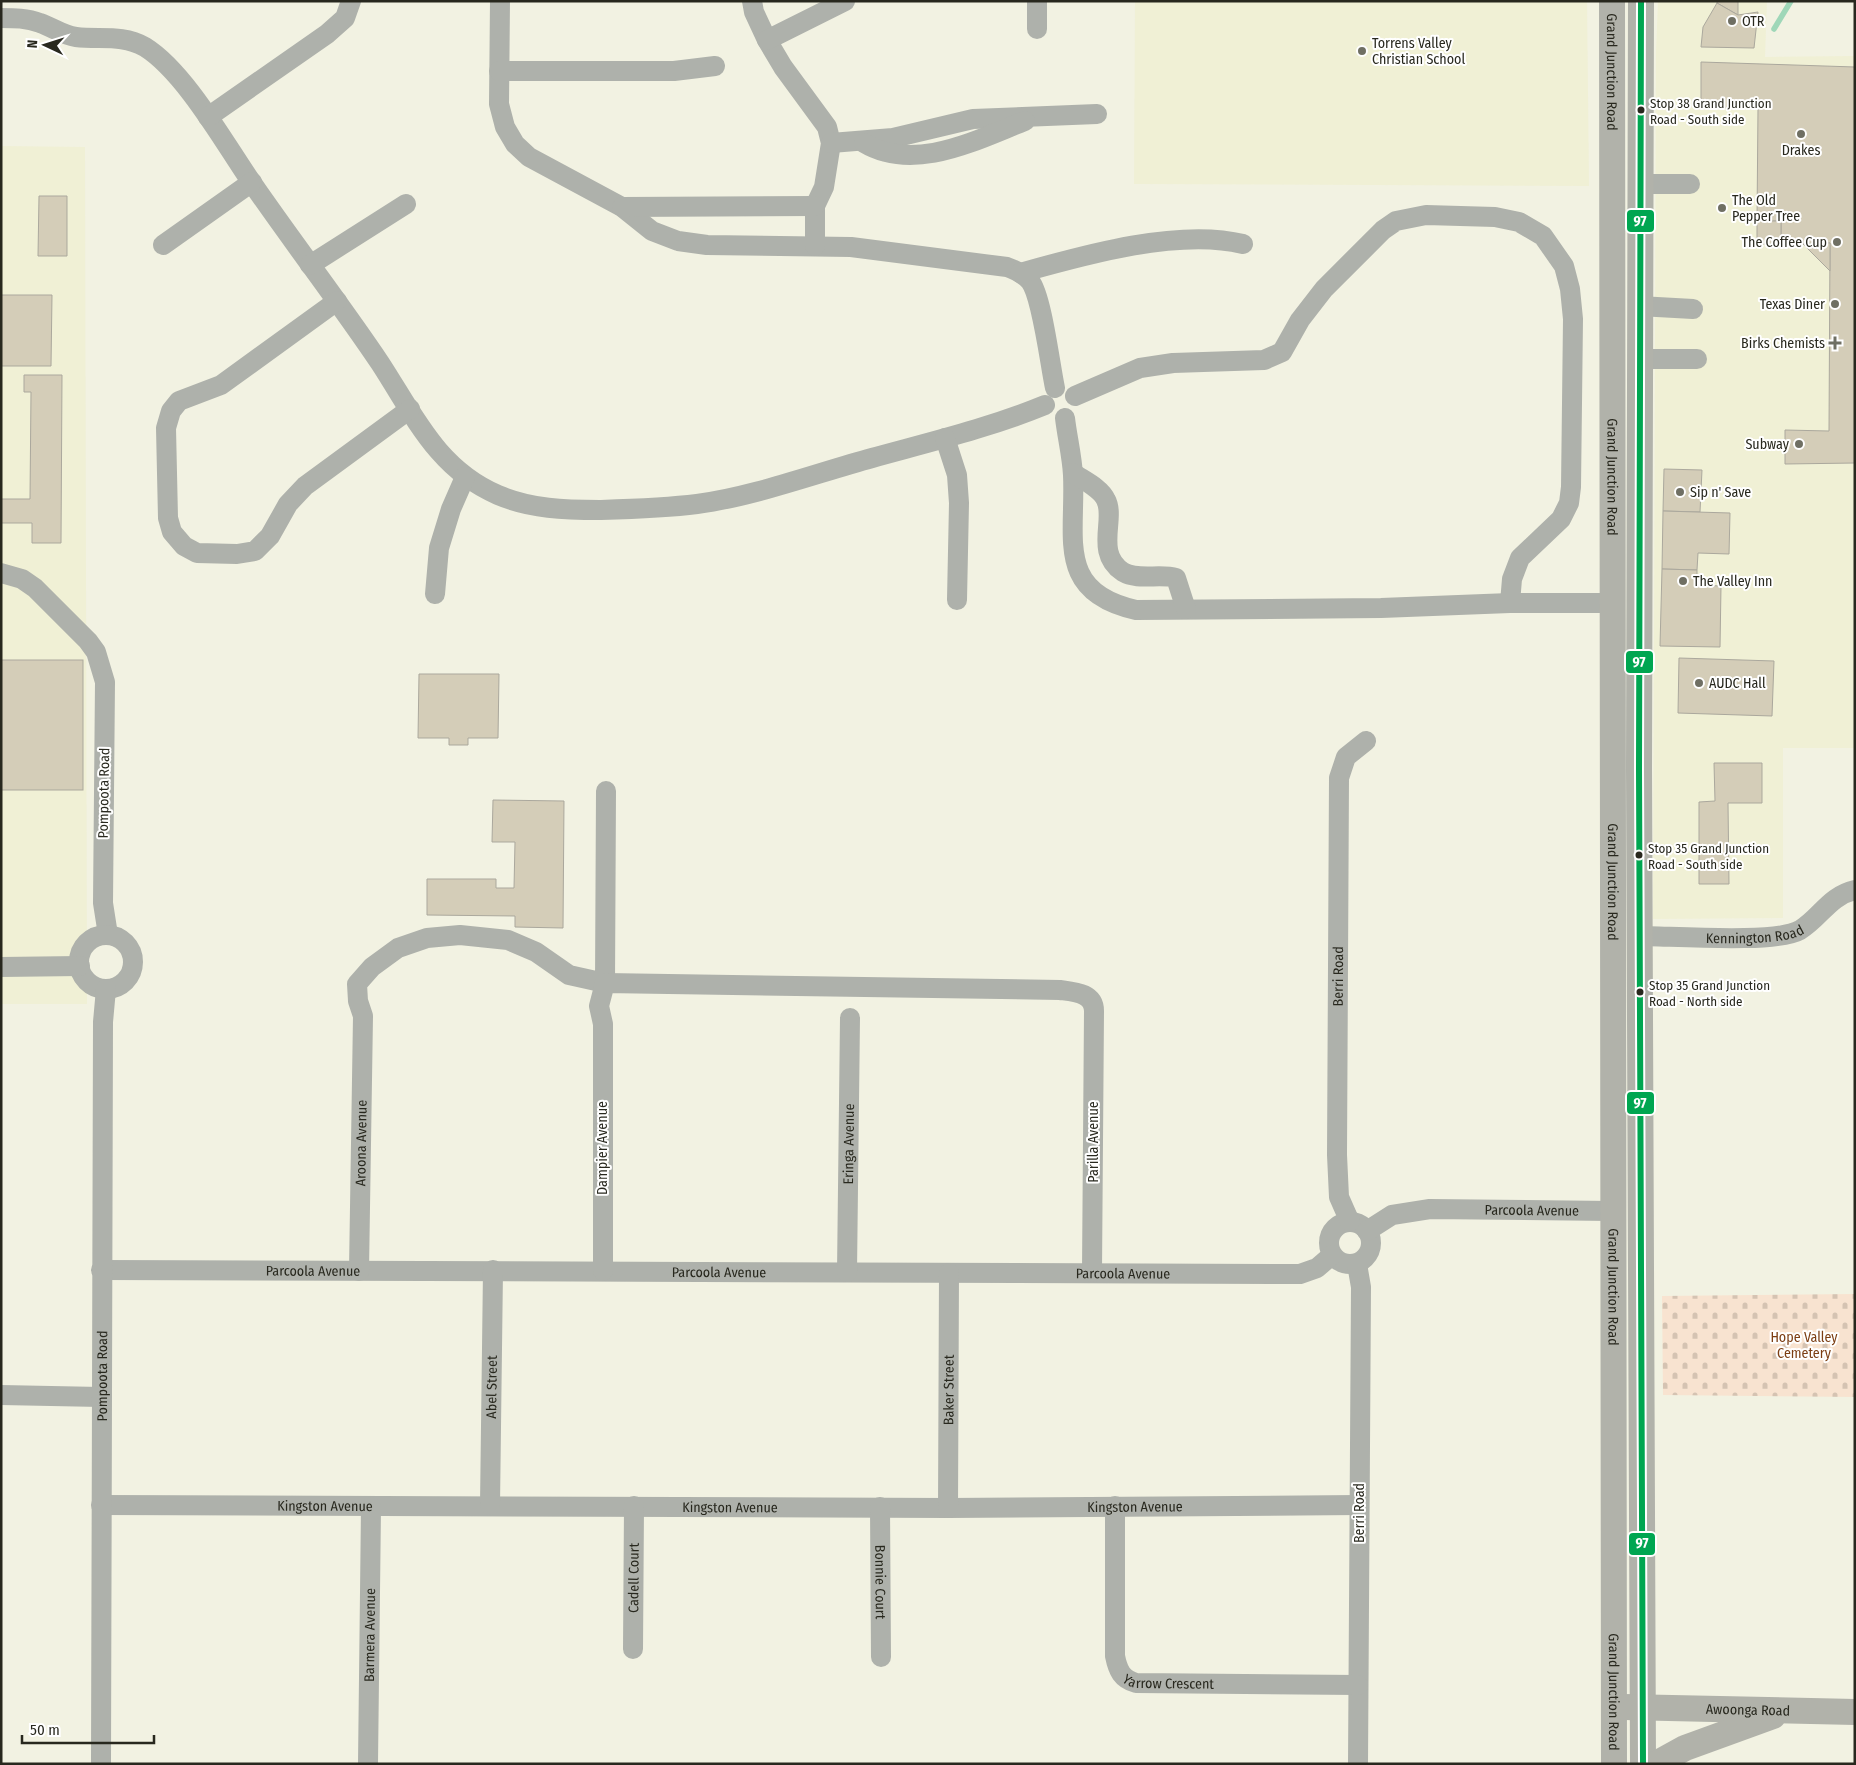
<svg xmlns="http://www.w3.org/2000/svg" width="1856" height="1765" font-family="'Fira Sans Condensed',sans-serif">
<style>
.built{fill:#f0f0d5}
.cemetery{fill:url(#cemetery-stones)}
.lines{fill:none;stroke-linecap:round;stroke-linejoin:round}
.stream{stroke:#9fd7b8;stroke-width:5.5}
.building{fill:#d4cdb8;stroke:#aba89d}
.minor{stroke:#aeb1ab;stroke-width:20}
.major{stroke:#b1b2aa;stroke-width:26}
.bus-1-casing{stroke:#fff;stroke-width:10}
.bus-1{stroke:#00a651;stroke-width:6}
.poi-dot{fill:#6f6f63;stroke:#fff;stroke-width:2}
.bus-dot{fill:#28281e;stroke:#fff;stroke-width:2}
.labels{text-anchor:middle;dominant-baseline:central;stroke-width:4;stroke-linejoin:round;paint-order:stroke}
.bus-label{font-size:13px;fill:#28281e;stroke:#fff;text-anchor:start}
.poi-label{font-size:14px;fill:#28281e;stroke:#fff;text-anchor:start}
.street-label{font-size:14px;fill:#28281e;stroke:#fff}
.park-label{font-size:14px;fill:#7c3e13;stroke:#fff}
.line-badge{stroke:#fff;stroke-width:2}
.badge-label{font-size:14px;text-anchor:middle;font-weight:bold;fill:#fff}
</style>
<defs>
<pattern id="cemetery-stones" width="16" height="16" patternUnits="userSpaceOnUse" patternTransform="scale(1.25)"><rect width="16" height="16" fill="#f8e3d0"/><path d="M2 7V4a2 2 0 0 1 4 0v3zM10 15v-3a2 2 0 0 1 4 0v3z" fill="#d5c3b2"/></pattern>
</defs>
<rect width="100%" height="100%" fill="#f2f2e2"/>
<g class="built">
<path d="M1135,1H1587L1589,186L1134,184Z"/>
<path d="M1658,1H1767L1765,57L1855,56V748H1783V918L1653,919L1656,52Z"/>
<path d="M1,146L85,147L87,1004H1Z"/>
</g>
<path class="cemetery" d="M1855,1294V1397L1663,1395L1662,1296Z"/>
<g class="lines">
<path class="stream" d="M1774,29L1791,1"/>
</g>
<g class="building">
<path d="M1717,1H1738V15L1717,3Z"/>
<path d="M1717,3L1738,15L1758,12L1754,48L1701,47L1703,27Z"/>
<path d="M1701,62L1855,67V463L1785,464V430L1829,431L1830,243L1781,244V221H1757L1758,108H1701Z"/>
<path d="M39,196H67V256H38Z"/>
<rect x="1757" y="221" width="24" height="23"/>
<path d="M1830,243V271L1803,244Z"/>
<path d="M1,295H52L51,366H1Z"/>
<path d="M24,375H62L61,543H32V523H1V499H30L31,392H24Z"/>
<path d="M1664,469L1702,470L1700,512L1663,511Z"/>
<path d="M1663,511L1730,513L1729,554L1698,553L1697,570L1662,569Z"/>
<path d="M1662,569L1697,570V585L1721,586L1720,647L1660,646Z"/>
<path d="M1679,658L1774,661L1772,716L1678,713Z"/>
<rect x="1" y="660" width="82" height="130"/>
<path d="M419,674H499L498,738H468V745H449V738H418Z"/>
<path d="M1714,763H1762V803H1728L1729,884H1699V802L1715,801Z"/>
<path d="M493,800L564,801L563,928L515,927V916L427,915V879H496V888H514L515,842H492Z"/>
</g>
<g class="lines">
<g class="minor">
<path d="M500,1L499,104L505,127L515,144L529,157L622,207L652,231L678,241L707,245L851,247L1007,267C1015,270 1024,274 1030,281C1042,296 1050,365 1055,388"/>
<path d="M752,1L754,12L767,40L783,67L827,127L831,143L824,187L815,206V246"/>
<path d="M1037,1V29"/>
<path d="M1,18C14,18 27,18 40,23C52,27 62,35 76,37C100,40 122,34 145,47C185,72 225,144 252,183C294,244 339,302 380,363C414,415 437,469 498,495C531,509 565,510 600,510C632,509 665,508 697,504C752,497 817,473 872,458C930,442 989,428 1045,405"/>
<path d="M767,40L845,1"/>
<path d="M499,71H674L715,66"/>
<path d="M208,117L327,34L345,18L351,1"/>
<path d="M831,143L893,138L973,119L1097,114"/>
<path d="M864,143C914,173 976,140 1025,121"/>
<path d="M1639,184H1690"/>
<path d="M622,207L815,206"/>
<path d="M163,245L252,182"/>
<path d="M310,265L406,204"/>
<path d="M1020,273C1084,255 1179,228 1243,244"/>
<path d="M337,301L221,385L179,401L171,411L166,428L168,518L172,532L184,546L197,553L237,554L255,551L270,536L288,504L305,486L410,409"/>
<path d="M1639,306L1693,309"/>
<path d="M1639,359H1697"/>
<path d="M1075,396L1140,368L1173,363L1264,360L1282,352L1300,320L1324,289L1383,230L1396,221L1426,215L1495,217L1519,222L1543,236L1564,266L1570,289L1573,319L1571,487L1569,503L1561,519L1520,558L1512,579L1510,603"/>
<path d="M1065,418C1067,436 1072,456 1073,475C1076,538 1055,592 1136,610L1381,608L1510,603H1611"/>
<path d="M945,438L957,475L959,503L957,600"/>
<path d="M1073,473C1083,480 1101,488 1106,500C1116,519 1094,553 1123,572C1138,581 1160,573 1176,578L1186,609"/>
<path d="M1,573L22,579L35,588L88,641L96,652L105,682L103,903L108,935"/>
<path d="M435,594L439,548L451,509L465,477"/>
<circle cx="106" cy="962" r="27"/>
<path id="s1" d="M1639,936C1672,936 1776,944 1800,930C1821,917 1829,896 1855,890"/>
<path d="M1,967L80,966"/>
<circle cx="1350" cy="1243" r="21"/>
<path id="s2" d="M1350,1222L1339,1197L1337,1155L1339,778L1346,757L1366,741"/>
<path id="s3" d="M1367,1231L1392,1215L1430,1209L1612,1211"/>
<path d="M1357,1264L1361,1287L1358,1764"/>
<path id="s4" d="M101,1270L1300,1274L1317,1268L1332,1255"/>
<path id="s5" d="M359,1271L363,1016L358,1001L357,984L372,967L398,948L427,938L460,935L508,940L536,952L569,975L605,983L606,791"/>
<path d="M603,1271V1024L599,1006L605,983L1060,990C1075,992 1094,993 1094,1011L1092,1272"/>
<path id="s6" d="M847,1272L850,1018"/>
<path d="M1,1395L101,1397"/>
<path id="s7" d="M101,1505L948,1508L1359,1505"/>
<path id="s8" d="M490,1505L493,1270"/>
<path id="s9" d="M1115,1506V1656C1118,1671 1122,1679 1136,1683L1358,1685"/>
<path id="s10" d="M880,1507L881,1657"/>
<path id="s11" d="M948,1508L949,1273"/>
<path id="s12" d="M633,1649L634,1506"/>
<path id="s13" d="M101,1764L103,1022L106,989"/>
<path id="s14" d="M368,1764L371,1507"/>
</g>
<g class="major">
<path id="s15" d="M1612,1L1614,1764"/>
<path d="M1641,1L1639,769L1643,1764"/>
<path id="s16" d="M1624,1707L1855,1712"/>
<path d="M1656,1764L1685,1748L1773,1716"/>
</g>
<defs>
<path id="bus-1" d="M1641,1L1639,769L1643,1764"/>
</defs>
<use href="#bus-1" class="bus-1-casing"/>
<use href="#bus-1" class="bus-1"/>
</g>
<g class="poi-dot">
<circle cx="1732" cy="21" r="5"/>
<circle cx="1362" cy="51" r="5"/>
<circle cx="1801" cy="134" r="5"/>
<circle cx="1722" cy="208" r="5"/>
<circle cx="1837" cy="242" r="5"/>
<circle cx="1835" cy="304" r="5"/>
<path d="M1832.5 335.5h5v5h5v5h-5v5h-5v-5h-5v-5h5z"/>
<circle cx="1799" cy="444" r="5"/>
<circle cx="1680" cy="492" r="5"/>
<circle cx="1683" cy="581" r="5"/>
<circle cx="1699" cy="683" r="5"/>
</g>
<g class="bus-dot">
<circle cx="1641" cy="110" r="4.5"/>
<circle cx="1639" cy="855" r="4.5"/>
<circle cx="1640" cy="992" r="4.5"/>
</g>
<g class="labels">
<g class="bus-label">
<text x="1650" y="103">Stop 38 Grand Junction<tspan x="1650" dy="16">Road - South side</tspan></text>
<text x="1648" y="848">Stop 35 Grand Junction<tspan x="1648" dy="16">Road - South side</tspan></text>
<text x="1649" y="985">Stop 35 Grand Junction<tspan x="1649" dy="16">Road - North side</tspan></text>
</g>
<g class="poi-label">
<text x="1742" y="21">OTR</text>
<text x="1372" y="43">Torrens Valley<tspan x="1372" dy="16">Christian School</tspan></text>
<text x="1801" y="150" text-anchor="middle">Drakes</text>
<text x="1732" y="200">The Old<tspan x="1732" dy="16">Pepper Tree</tspan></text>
<text x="1827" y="242" text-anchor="end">The Coffee Cup</text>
<text x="1825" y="304" text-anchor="end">Texas Diner</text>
<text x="1825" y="343" text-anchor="end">Birks Chemists</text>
<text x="1789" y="444" text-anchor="end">Subway</text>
<text x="1690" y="492">Sip n' Save</text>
<text x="1693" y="581">The Valley Inn</text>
<text x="1709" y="683">AUDC Hall</text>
</g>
<g class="street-label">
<text stroke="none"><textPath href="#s15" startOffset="71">Grand Junction Road</textPath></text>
<text stroke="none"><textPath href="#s15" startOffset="476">Grand Junction Road</textPath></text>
<text transform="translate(104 793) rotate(-89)">Pompoota Road</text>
<text stroke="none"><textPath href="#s15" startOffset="881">Grand Junction Road</textPath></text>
<text stroke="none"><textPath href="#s1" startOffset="116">Kennington Road</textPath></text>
<text stroke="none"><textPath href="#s2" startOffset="248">Berri Road</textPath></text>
<text transform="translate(1093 1142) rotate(-90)">Parilla Avenue</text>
<text stroke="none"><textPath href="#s5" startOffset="128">Aroona Avenue</textPath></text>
<text stroke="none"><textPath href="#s6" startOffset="128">Eringa Avenue</textPath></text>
<text transform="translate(602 1148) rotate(-90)">Dampier Avenue</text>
<text stroke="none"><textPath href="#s3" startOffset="170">Parcoola Avenue</textPath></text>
<text stroke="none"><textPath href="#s4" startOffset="212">Parcoola Avenue</textPath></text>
<text stroke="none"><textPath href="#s4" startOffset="618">Parcoola Avenue</textPath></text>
<text stroke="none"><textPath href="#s4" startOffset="1022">Parcoola Avenue</textPath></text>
<text stroke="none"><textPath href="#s15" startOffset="1286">Grand Junction Road</textPath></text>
<text stroke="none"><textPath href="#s13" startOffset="388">Pompoota Road</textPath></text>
<text stroke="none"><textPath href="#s8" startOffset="118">Abel Street</textPath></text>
<text stroke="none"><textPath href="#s11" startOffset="118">Baker Street</textPath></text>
<text stroke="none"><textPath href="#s7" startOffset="224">Kingston Avenue</textPath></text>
<text stroke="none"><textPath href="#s7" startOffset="629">Kingston Avenue</textPath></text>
<text stroke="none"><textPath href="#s7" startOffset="1034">Kingston Avenue</textPath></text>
<text transform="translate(1359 1513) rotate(-90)">Berri Road</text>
<text stroke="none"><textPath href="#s12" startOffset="71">Cadell Court</textPath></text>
<text stroke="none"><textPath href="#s10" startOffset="75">Bonnie Court</textPath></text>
<text stroke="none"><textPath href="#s14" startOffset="129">Barmera Avenue</textPath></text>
<text stroke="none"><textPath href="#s9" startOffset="219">Yarrow Crescent</textPath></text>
<text stroke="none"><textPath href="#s15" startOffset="1691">Grand Junction Road</textPath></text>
<text stroke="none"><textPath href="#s16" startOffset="124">Awoonga Road</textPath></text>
</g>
<g class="park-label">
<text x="1804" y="1337">Hope Valley<tspan x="1804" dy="16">Cemetery</tspan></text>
</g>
</g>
<g class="line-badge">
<rect x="1626" y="209" width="29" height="24" rx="5" fill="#00a651"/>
<rect x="1625" y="650" width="29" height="24" rx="5" fill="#00a651"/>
<rect x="1626" y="1091" width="29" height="24" rx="5" fill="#00a651"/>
<rect x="1628" y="1532" width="28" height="24" rx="5" fill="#00a651"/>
</g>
<g class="badge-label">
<text x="1640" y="226">97</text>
<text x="1639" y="667">97</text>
<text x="1640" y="1108">97</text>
<text x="1642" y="1548">97</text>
</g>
<rect width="1856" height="1765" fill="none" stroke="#28281e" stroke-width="5"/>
<g transform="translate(45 45) rotate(274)" stroke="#ffffff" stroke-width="4" paint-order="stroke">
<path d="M0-4L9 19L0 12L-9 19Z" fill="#28281e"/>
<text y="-8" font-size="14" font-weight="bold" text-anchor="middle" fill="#28281e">N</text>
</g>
<path d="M22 1735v8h132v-8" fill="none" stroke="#28281e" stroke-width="2.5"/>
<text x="30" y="1735" font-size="15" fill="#28281e" stroke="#ffffff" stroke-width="4" paint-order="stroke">50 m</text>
</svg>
